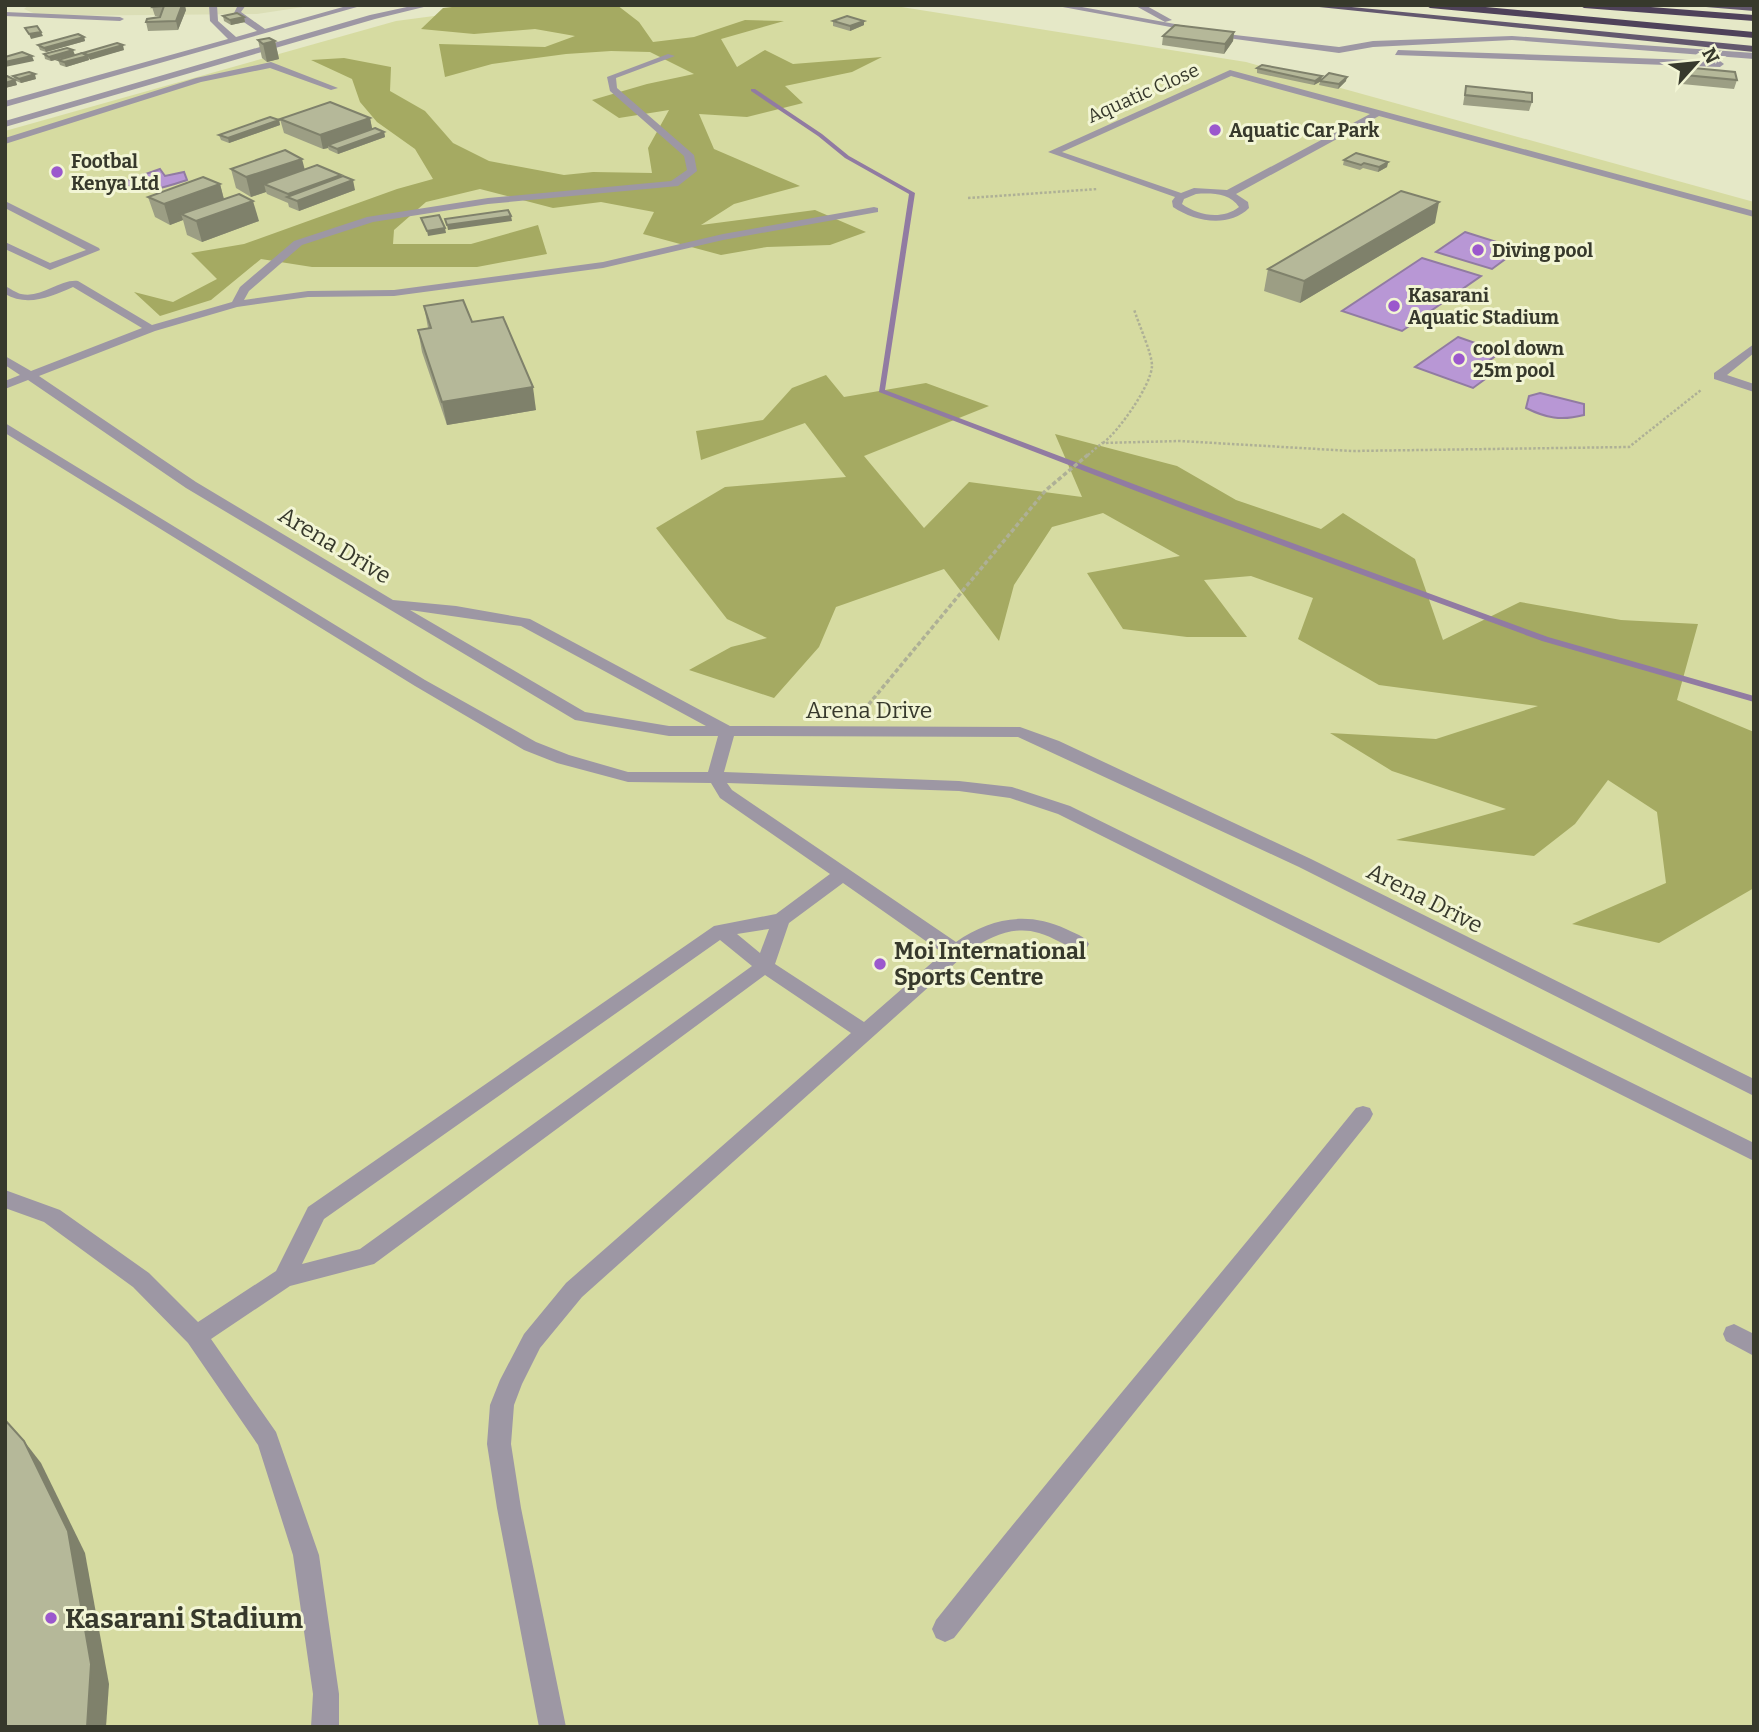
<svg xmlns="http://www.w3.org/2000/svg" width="1759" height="1732" font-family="Bitter,serif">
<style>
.built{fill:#dbdeb6}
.green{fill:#d6dba1}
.forest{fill:#a5aa62}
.water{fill:#b897d5;stroke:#917ba2;stroke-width:2}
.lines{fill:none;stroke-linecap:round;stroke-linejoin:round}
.stream{fill:#917ba2;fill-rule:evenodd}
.path-far1{stroke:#aeb096;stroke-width:2.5;stroke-dasharray:2.5 2;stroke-linecap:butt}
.path{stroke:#aeb096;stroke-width:3.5;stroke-dasharray:4.5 2.5;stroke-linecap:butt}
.minor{fill:#9d97a4;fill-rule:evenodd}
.major{fill:#63586e;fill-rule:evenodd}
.highway{fill:#4f425a;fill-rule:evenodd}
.wall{fill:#9c9e84}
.shaded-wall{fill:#7f816b}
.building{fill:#b5b899;stroke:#7f816b;stroke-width:2}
.poi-dot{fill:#9b58cd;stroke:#f2f5d4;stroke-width:2.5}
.labels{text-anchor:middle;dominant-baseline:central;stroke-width:6;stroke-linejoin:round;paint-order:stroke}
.far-street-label{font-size:19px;fill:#37392c;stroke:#f2f5d4}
.far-poi-label{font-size:19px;font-weight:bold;fill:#37392c;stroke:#f2f5d4;text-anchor:start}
.street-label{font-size:23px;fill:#37392c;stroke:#f2f5d4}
.poi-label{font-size:23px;font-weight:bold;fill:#37392c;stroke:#f2f5d4;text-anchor:start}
.near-poi-label{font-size:28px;font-weight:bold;fill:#37392c;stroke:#f2f5d4;text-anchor:start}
</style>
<rect width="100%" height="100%" fill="#e5e8c7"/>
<path class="built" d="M29,5H316L257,14L40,16L24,9Z"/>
<path class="green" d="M517,5H889L1246,62L1754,202V1727H5V131L396,21Z"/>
<g class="forest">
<path d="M470,5H617L639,22L653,42L694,37L745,20L784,21L721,39L737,67L765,50L793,64L882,57L852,72L785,86L803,103L747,117L699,114L714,149L800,186L734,204L701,225L815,210L866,232L830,245L767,247L721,255L643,234L654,212L601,202L553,208L480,189L426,202L394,230L393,244H471L538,225L547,254L477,267H312L261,259L211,300L160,316L134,292L173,302L217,279L191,253L244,244L397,189L433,179L415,149L377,122L360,102L352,79L311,60L344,58L391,67L390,91L425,111L453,143L489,161L564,175L593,172L652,173L648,148L669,110L619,118L592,100L647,84L694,74L650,52L611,51L566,54L492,64L445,77L439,44L545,47L575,36L535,29L474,34L421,29L443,8Z"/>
<path d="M826,375L844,397L926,383L989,406L864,456L924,528L969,482L1082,497L1055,434L1177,466L1236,500L1321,529L1343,513L1415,559L1443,640L1520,602L1621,620L1698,624L1677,700L1754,732V888L1659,943L1572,924L1666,883L1657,812L1608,780L1575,824L1534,856L1396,840L1506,809L1392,771L1330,733L1436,739L1538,706L1379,685L1298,639L1313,598L1251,576L1204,580L1247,637H1187L1123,629L1087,573L1180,556L1103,513L1052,527L1014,585L999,641L944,569L836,607L819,647L774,698L689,670L731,647L767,638L727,619L656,528L725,487L846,477L805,423L701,460L696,431L763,420L792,388Z"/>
</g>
<g class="water">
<path d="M160,169L165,176L184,172L187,180C169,186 137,198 123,182Z"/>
<path d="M1465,232L1519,249L1492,269L1436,252Z"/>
<path d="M1422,258L1481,276L1402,331L1342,311Z"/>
<path d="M1458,337L1501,352L1475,371L1488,377L1473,388L1415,367Z"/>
<path d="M1540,393L1584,404V415C1561,421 1546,418 1526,408L1529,396Z"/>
</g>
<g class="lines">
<path class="stream" d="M751,89H755L822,134L849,156L915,193L885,390L1189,505L1548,637L1754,696V702L1542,641L1183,509L879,392L909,194L845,158L818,136L751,91Z"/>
<g class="path-far1">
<path d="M968,198L1098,189"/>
<path d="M1103,443C1118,432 1151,386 1152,366C1152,353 1138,323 1134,309"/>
<path d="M1088,455L1102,443L1180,441L1352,451L1629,447L1701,390"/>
</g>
<path class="path" d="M864,710L1046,490L1090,453"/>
<g class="minor">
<path d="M209,5H217L218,21L236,37L257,31L233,15L238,5H246L241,12L265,29L350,5H364L5,107V101L228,39L210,21Z"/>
<path d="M416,5H432L375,19L5,127V121L370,15Z"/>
<path d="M1052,5H1071L1235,35L1339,47L1373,41L1512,36L1754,53V59L1512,40L1373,47L1339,53L1235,39Z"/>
<path d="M1134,5H1145L1172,20L1165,22Z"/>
<path d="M5,12L120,17L124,19L120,21L5,16Z"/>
<path d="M1398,50L1720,61L1724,64L1720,67L1395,55Z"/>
<path d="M668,54L675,56L616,78L617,88L694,155L697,171L678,186L488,204L373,222L302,245L249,291L244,300L308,291L394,290L603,262L723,234L874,207L878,208V212L723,240L603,268L394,296L308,297L237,307L155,331L39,376L196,482L393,600L456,606L530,619L730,726L1020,727L1059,741L1311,859L1754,1079V1096L1299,867L1018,737L734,736L724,772L959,781L1012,787L1070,806L1754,1143V1161L1058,814L1010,798L959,791L727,783L732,790L956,942C990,918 1027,911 1066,929C1074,933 1085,936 1089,944L1086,949L1080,951C1066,946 1053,937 1039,933C1014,925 990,937 970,950L582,1297L540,1348L522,1384L514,1405L511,1444L521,1508L566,1727H539L497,1508L487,1444L490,1405L500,1380L524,1334L566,1283L851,1033L765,975L374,1264L290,1286L211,1339L276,1432L319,1555L339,1694V1727H311L313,1694L293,1555L258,1445L188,1343L133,1287L44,1222L5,1208V1190L60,1210L149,1273L198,1322L276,1271L308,1207L714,926L776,914L830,874L720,798L711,783L628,782L557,763L524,750L415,686L5,433V423L425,680L536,742L569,755L628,772H708L718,736H669L575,720L186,488L28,380L5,389V381L20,375L5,365V356L31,371L142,328L73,287C51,297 27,307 5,294V286C10,288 16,293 21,294C41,299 59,279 78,281L152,325L232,302L240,287L294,241L367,217L488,198L671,181L687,170L684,156L610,91L607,77ZM410,610L521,626L706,726H669L585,712ZM843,883L943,953L864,1022L775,964L789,923ZM769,929L760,953L737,934ZM720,940L752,966L360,1249L302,1264L324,1219Z"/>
<path d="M271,62L338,88L331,90L270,68L201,82L5,144V138L196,78Z"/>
<path d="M1230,70L1754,211V217L1379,116L1236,194L1248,202L1249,208C1229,228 1195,222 1173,207L1172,201L1175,197L1048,152ZM1231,76L1370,114L1227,190L1194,188L1181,193L1062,152ZM1196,194C1211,193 1230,193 1239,207C1222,220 1199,216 1182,204L1184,199Z"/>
<path d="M5,201L99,248L100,250L50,270L5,249V242L50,263L86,250L5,208Z"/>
<path d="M1754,344V353L1727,375L1754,384V392L1714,379V373Z"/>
<path d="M1363,1106L1370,1108L1373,1114L1370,1120C1232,1293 1091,1464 954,1638L945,1642L936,1638L932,1629L936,1620C1074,1447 1217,1280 1356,1108Z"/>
<path d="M1734,1324L1754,1334V1356L1726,1341L1723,1334L1726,1327Z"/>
</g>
<g class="major">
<path d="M1300,5H1331L1754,46V52Z"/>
<path d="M1702,5L1754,7V11L1706,7Z"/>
</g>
<g class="highway">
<path d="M1425,5H1464L1754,32V38L1430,8Z"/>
<path d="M1579,5H1625L1754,15V21L1584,8Z"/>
</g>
</g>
<g class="wall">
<path d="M153,5L186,10L178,30L148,31L146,22L160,17V16H155L152,7Z"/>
<path d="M223,16L244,17L245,22L231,25L224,21Z"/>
<path d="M833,21H864V25L850,31L833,26Z"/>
<path d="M1234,32L1233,41L1224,54L1162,45L1163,36Z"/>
<path d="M84,37L85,41L46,52L40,50L38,45Z"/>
<path d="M258,40L275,41L279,59L267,62L262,58Z"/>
<path d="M124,50L89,59V60L66,67L60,65L58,60L82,53Z"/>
<path d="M44,54L75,55L51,61L45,59Z"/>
<path d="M1683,67L1737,80L1734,89L1682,84L1680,76Z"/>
<path d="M1257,68L1321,80L1346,81L1338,89L1319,85L1320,82L1314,85L1257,73Z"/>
<path d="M13,76L36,79L21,83L16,81L17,85L5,88V77L15,80Z"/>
<path d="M1466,86L1532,102L1529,111L1463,105Z"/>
<path d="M370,118L372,129L384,132L385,137L338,154L329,150L328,148L323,149L284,133L280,119Z"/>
<path d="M279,120L280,125L229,143L221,140L219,135Z"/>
<path d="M1344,160L1388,162L1387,167L1378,172L1363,168L1360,170L1343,165Z"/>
<path d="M231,169H304L341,176L355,190L299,211L289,207L288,203L267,194L266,192L251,197L236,188Z"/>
<path d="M220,184L224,199L259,221L202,242L187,235L183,220L170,225L155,217L148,197Z"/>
<path d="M1435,223L1300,303L1264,291L1268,269Z"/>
<path d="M424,306L472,322L536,410L447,425L422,352L418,330L428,328Z"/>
</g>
<g class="shaded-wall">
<path d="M182,5H185L186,10L178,30L176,21Z"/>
<path d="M244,17L245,22L231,25L230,20Z"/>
<path d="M864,21V25L850,31V26Z"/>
<path d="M41,32L43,36L31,39L29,34Z"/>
<path d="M1234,32L1233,41L1224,54L1225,44Z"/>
<path d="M84,37L85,41L46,52L44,48Z"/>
<path d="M275,41L279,59L267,62L263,44Z"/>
<path d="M123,45L124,50L90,60L88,55Z"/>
<path d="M73,50L75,55L51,61L49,57Z"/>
<path d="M32,56L34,61L5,67V62Z"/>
<path d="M88,56L89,60L66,67L64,62Z"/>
<path d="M35,74L36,79L21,83L19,79Z"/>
<path d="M1322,76L1321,81L1314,85L1315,81Z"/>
<path d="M1347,77L1346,81L1338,89L1339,84Z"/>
<path d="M15,80L17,85L5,88V83Z"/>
<path d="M370,118L373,133L328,145V148L323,149L320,135Z"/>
<path d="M279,120L280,125L229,143L228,138Z"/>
<path d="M384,132L385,137L338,154L337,149Z"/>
<path d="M302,159L307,178L264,184L266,192L251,197L246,177Z"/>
<path d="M1388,162L1387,167L1378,172L1379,167Z"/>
<path d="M341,175L343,184L353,180L355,190L299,211L297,201L289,198L288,194Z"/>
<path d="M220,184L225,204L181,214L183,220L170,225L164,204Z"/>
<path d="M253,201L259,221L202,242L196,221Z"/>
<path d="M1439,202L1435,223L1300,303L1304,281Z"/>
<path d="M511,216L512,221L448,230L447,225Z"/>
<path d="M445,228L446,233L428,236L427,231Z"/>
<path d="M533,387L536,410L447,425L442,402Z"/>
<path d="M24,1441L41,1463L85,1553L109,1684L106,1727H87Z"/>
</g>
<g class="building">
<path d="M153,5H182L176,21L146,22L147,19L160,17L164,6L152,7Z"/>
<path d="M237,13L244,17L230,20L223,16Z"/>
<path d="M847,16L864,21L850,26L833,21Z"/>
<path d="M1175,25L1234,32L1225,44L1163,36Z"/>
<path d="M37,26L41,32L29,34L25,28Z"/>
<path d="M78,34L84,37L44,48L38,45Z"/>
<path d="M269,38L275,41L263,44L258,40Z"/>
<path d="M117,43L123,45L88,55L83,53Z"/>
<path d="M67,48L73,50L49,57L44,54Z"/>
<path d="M22,52L32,56L5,62V57Z"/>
<path d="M82,53L88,56L64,62L58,60Z"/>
<path d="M1262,65L1322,76L1315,81L1257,68Z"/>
<path d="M1683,67L1735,72L1737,80L1685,75Z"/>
<path d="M29,72L35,74L19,79L13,76Z"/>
<path d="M1329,73L1347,77L1339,84L1320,81Z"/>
<path d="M7,76L15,80L5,83V77Z"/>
<path d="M1466,86L1532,93V102L1465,95Z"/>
<path d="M330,102L370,118L320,135L280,119Z"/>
<path d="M270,117L279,120L228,138L219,135Z"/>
<path d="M375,128L384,132L337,149L328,145Z"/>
<path d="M285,150L302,159L246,177L231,169Z"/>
<path d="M1356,153L1388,162L1379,167L1364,163L1361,165L1344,160Z"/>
<path d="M317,165L341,175L288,194L264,184Z"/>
<path d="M343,176L353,180L297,201L287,197Z"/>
<path d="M203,177L220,184L164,204L148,197Z"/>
<path d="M1401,191L1439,202L1304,281L1268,269Z"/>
<path d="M239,194L253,201L196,221L181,214Z"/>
<path d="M508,210L511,216L447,225L445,219Z"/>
<path d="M439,215L445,228L427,231L421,218Z"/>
<path d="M463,300L472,322L503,317L533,387L442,402L418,330L431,328L424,306Z"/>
<path d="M5,1420L24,1441L68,1531L91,1664L87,1727H5Z"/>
</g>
<g class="poi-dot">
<circle cx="1215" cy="130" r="7"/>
<circle cx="57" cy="172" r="7"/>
<circle cx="1478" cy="250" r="7"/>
<circle cx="1394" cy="306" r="7"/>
<circle cx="1459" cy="359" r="7"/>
<circle cx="880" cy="964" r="7"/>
<circle cx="51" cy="1618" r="7"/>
</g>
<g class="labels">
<g class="far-street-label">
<text transform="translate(1143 93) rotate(-24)">Aquatic Close</text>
</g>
<g class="far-poi-label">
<text x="1229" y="130">Aquatic Car Park</text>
<text x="71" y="161">Footbal<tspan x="71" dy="22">Kenya Ltd</tspan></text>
<text x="1492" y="250">Diving pool</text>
<text x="1408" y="295">Kasarani<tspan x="1408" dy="22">Aquatic Stadium</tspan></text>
<text x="1473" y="348">cool down<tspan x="1473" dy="22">25m pool</tspan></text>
</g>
<g class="street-label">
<text transform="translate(335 545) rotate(31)">Arena Drive</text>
<text x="869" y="710">Arena Drive</text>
<text transform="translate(1425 898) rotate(27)">Arena Drive</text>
</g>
<g class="poi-label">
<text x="894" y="951">Moi International<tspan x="894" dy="26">Sports Centre</tspan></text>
</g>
<g class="near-poi-label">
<text x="65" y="1618">Kasarani Stadium</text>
</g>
</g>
<rect width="1759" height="1732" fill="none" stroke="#37392c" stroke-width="14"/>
<g transform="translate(1696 63) rotate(63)" stroke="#f2f5d4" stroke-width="5" paint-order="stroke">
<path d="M0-5L12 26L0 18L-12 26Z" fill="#37392c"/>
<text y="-10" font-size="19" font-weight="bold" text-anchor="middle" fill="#37392c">N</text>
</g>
</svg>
